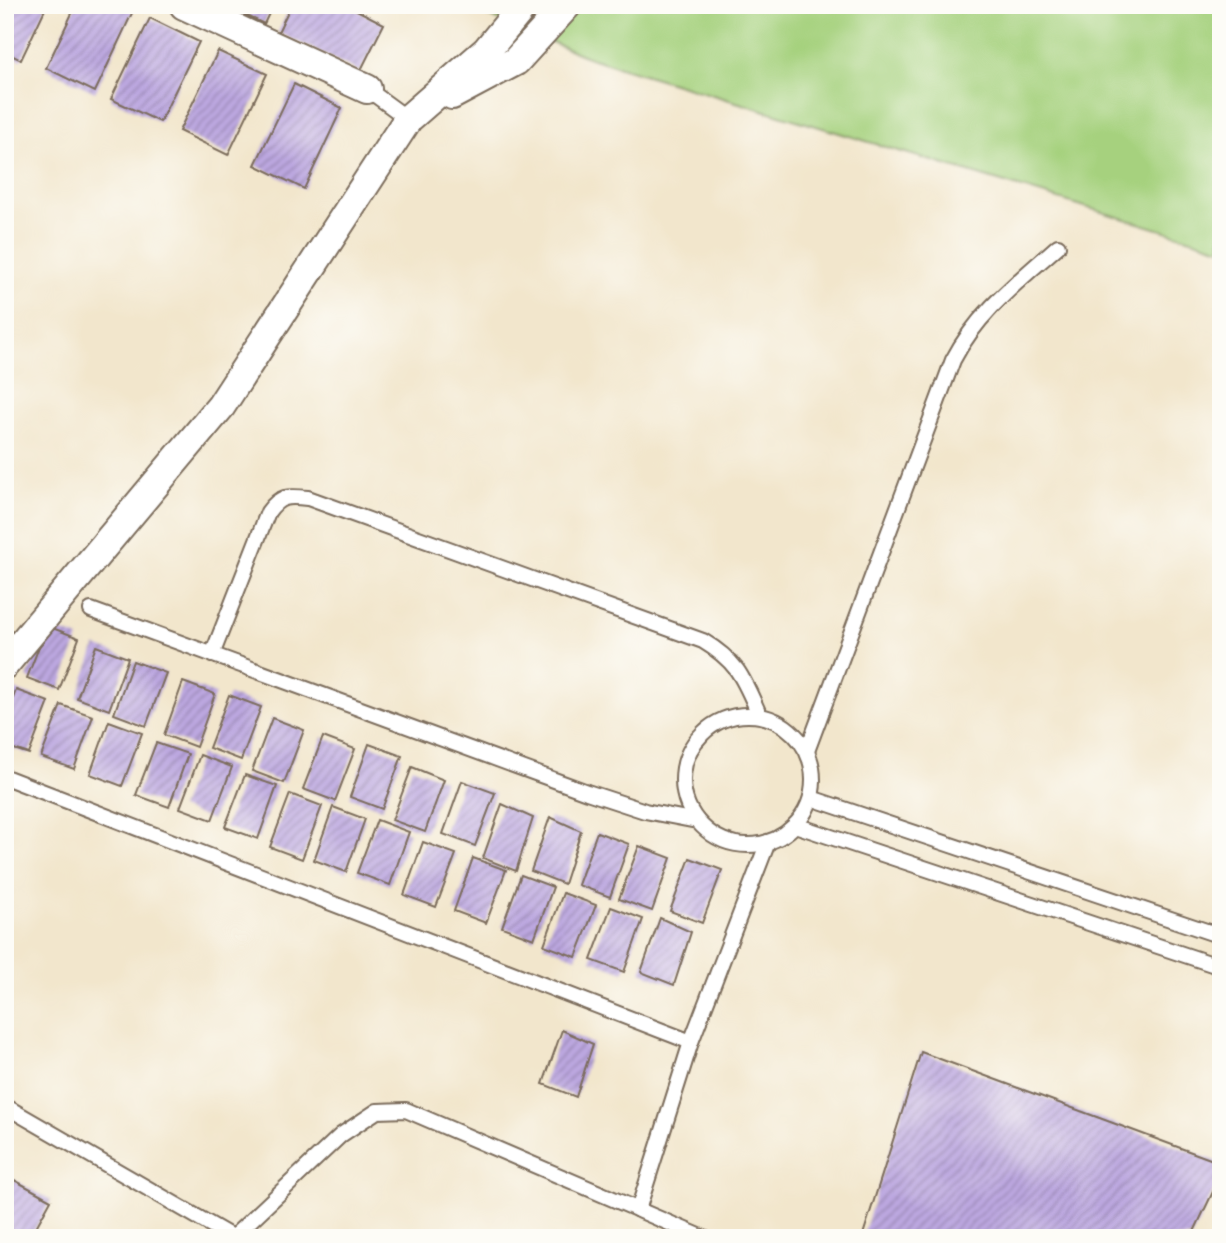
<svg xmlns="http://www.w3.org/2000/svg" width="1226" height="1243" font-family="Mynerve,sans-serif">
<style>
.green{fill:#a6d17e;stroke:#707e4e;stroke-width:2}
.building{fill:url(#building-hatch)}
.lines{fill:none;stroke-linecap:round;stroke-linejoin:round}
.lane-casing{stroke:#7b6c5b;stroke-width:18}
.street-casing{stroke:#7b6c5b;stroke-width:32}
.lane{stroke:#fff;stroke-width:14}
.street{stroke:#fff;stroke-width:28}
</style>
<defs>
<pattern id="building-hatch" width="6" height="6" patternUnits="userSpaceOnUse" patternTransform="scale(1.75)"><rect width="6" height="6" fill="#bca7e0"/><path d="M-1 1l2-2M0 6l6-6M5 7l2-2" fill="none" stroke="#9a88b5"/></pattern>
</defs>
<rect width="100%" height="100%" fill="#fdfcf7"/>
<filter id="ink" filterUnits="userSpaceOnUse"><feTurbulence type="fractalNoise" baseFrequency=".0143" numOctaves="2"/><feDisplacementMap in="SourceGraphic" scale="14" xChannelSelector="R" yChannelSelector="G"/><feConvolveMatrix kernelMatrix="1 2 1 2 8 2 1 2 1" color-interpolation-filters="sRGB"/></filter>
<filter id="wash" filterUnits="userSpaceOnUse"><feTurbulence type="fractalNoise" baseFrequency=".00686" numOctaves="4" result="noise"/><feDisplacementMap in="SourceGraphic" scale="28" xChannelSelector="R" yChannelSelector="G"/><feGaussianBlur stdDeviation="1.57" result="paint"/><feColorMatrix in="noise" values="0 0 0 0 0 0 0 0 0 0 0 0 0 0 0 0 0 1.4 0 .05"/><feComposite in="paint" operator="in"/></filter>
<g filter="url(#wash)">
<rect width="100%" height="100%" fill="#f2e6cc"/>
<path class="green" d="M462,5H1221V248L590,58Z"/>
<g id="blocks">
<g class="building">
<path d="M5,5H47L21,60L5,52Z"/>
<path d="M76,5H122L133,11L95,92L46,68Z"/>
<path d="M225,5H273L264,24Z"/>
<path d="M291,5H347L384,24L360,72L278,32Z"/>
<path d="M150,18L199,42L160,122L111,99Z"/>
<path d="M218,51L267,74L228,155L179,131Z"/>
<path d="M294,84L342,108L304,189L255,165Z"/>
<path d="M47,626L79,638L59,690L27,678Z"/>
<path d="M96,646L128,658L109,710L77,698Z"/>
<path d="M133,661L166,673L146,726L114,714Z"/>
<path d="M183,682L215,694L196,747L164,735Z"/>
<path d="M16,690L49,702L29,754L5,746V720Z"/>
<path d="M229,695L261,707L241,760L209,748Z"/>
<path d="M61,705L93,716L74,769L41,757Z"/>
<path d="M272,718L304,730L284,783L252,771Z"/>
<path d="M109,721L142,733L122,786L90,774Z"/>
<path d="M323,737L355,749L335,801L303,789Z"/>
<path d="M156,743L188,754L169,807L136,795Z"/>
<path d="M369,744L402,756L382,809L350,797Z"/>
<path d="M200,755L232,767L212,820L180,808Z"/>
<path d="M412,767L444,780L425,832L392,820Z"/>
<path d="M245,775L277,786L258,839L225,827Z"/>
<path d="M462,781L495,793L475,846L443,834Z"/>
<path d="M290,794L322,806L302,859L270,847Z"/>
<path d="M502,804L533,818L516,871L483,858Z"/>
<path d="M333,807L365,819L346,872L314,860Z"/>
<path d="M550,817L581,831L564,884L531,871Z"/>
<path d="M377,820L409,832L390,885L357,873Z"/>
<path d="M597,832L629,844L610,897L578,885Z"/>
<path d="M423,842L456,854L436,907L404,895Z"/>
<path d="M639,846L671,858L652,911L619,899Z"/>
<path d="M473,858L506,870L486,923L454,911Z"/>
<path d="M690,858L722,870L702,923L670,911Z"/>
<path d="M521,875L553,887L534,939L502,927Z"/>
<path d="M563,893L596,905L576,957L544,945Z"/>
<path d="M611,907L643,919L624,972L591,960Z"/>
<path d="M660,918L691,932L674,985L641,972Z"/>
<path d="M562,1030L593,1044L576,1097L543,1084Z"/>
<path d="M921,1052L1221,1163V1175L1191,1238H862Z"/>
<path d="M5,1175L51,1200L30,1238H5Z"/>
</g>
</g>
</g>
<g filter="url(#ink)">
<use href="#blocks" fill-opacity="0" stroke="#7b6c5b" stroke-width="2"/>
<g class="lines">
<defs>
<g id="lane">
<path d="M367,89L408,119"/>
<path d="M91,610L587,792L645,811L697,821"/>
<path d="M212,655L268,512C280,495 288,496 308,498L703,641C738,662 743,678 759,714"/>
<circle cx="748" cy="780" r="65"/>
<path d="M807,751L953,360C978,312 1019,281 1058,246"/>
<path d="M5,777L691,1042"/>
<path d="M811,798L1221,936"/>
<path d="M795,825L1221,967"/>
<path d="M5,1106L232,1237"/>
<path d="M638,1210L691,1042L768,842"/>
<path d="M232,1238L341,1135L377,1111L406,1110L704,1238"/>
</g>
<g id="street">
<path d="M184,5L367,89"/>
<path d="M452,95L516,61L567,5"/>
<path d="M5,664L221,406L408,119L487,50L524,5"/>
</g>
</defs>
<use href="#lane" class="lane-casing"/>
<use href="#street" class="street-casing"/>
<use href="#lane" class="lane"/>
<use href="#street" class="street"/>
</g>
</g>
<rect width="1226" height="1243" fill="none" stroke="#fdfcf7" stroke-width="28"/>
</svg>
